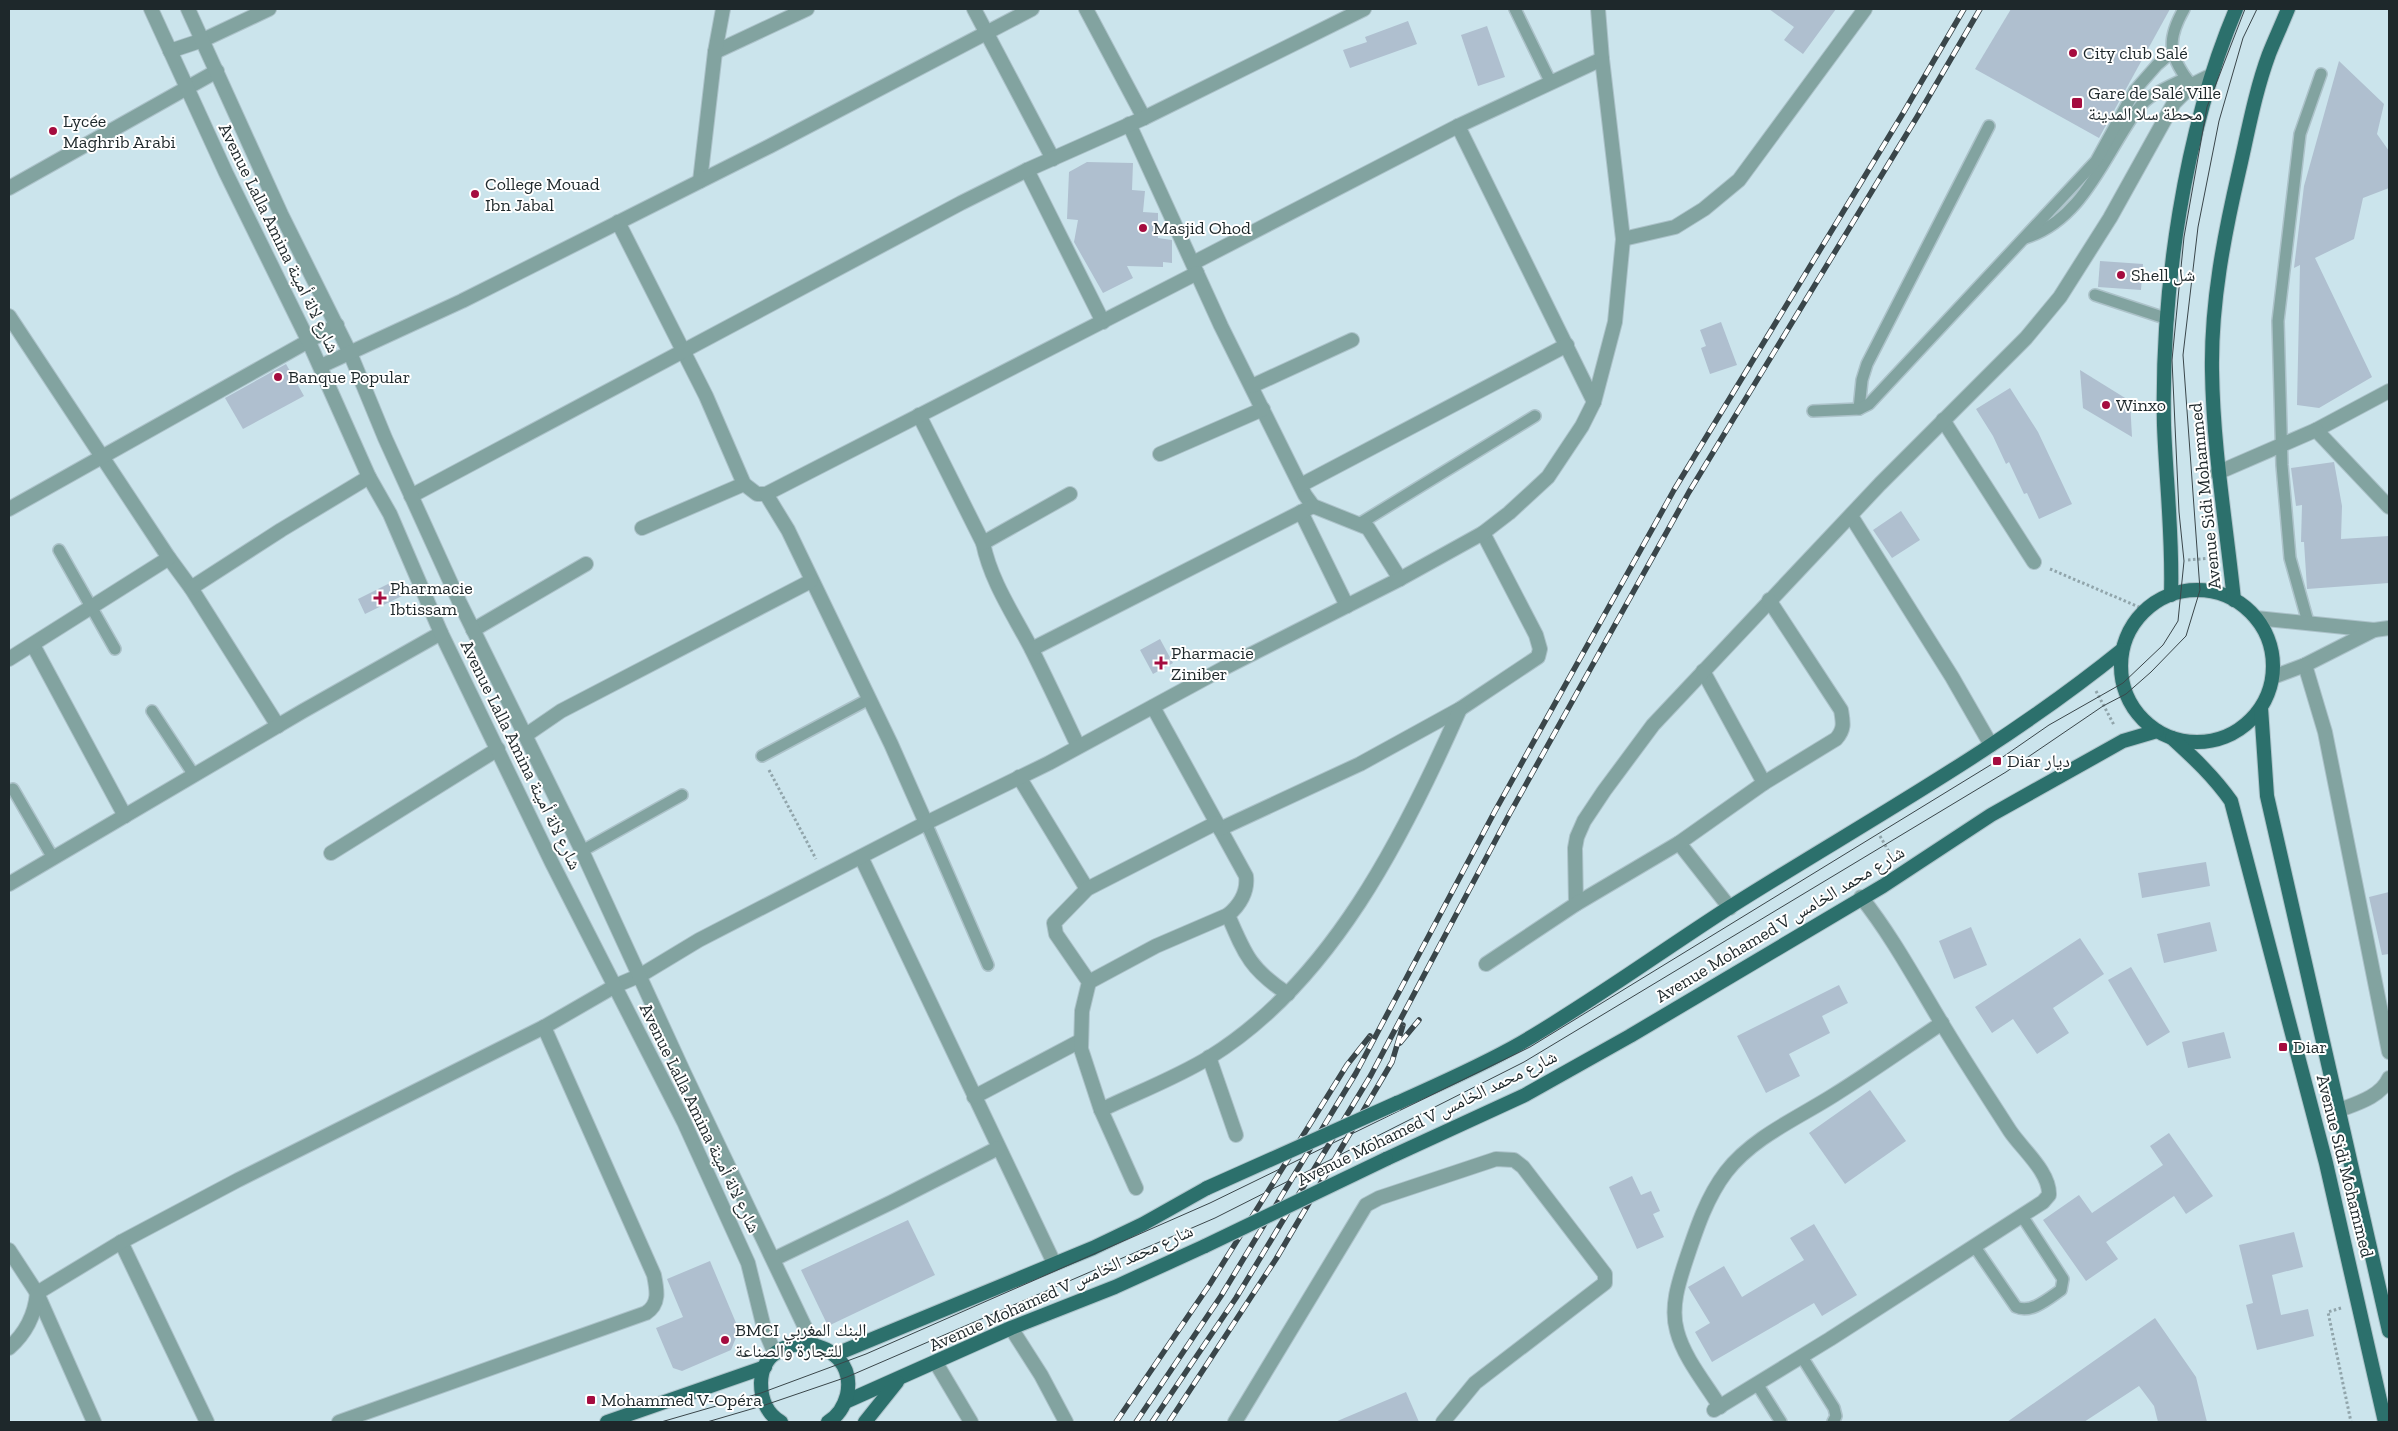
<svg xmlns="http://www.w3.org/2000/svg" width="2398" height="1431" font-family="'Zilla Slab','Noto Naskh Arabic',serif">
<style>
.building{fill:#afbfcf}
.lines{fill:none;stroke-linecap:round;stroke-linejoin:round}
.service-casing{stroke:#acc2c9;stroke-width:14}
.minor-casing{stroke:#acc2c9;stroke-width:16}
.tertiary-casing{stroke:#acc2c9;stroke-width:16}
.primary-casing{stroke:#acc2c9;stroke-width:16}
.path{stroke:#91a5ab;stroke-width:3;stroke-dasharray:2.5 2.5;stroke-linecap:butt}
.service{stroke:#82a3a0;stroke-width:11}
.minor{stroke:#82a3a0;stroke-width:14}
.tertiary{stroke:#82a3a0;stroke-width:14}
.primary{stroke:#2c706c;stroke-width:14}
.tram{stroke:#3a464a;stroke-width:1}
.rail-casing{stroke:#3a464a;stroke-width:5.5}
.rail{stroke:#fff;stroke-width:4;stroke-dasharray:11;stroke-linecap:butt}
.primary-bridge-casing{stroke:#acc2c9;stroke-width:16;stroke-linecap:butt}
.primary-bridge{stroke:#2c706c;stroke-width:14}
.poi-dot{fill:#a50c3f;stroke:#fff;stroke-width:2}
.labels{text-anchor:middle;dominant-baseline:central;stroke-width:4;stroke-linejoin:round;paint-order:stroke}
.poi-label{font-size:18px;fill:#1e282b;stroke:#fff;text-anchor:start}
.street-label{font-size:18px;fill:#1e282b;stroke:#fff}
</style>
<rect width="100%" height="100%" fill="#cbe4ec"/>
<g class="building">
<path d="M1769,9H1836L1803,54L1784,40L1794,27Z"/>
<path d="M2011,9H2170L2099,138L1975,69Z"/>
<path d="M1408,21L1417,44L1350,68L1343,50L1367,42L1365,37Z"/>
<path d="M1487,26L1505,77L1478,86L1461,35Z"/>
<path d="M2339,61L2384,104L2377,134L2389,151V188L2363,198L2354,239L2315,258L2372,377L2319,408L2297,405L2300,265L2294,268L2304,186Z"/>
<path d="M1087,162L1133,163L1132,190L1145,191L1143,212L1158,213V238L1172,240V263L1163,262V267L1127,266L1133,278L1103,293L1074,242L1078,220L1067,219L1069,172Z"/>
<path d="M2100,261L2143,264L2141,290L2098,287Z"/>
<path d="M1721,322L1737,365L1710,374L1701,348L1706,346L1700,330Z"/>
<path d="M286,364L304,396L243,429L225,398Z"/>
<path d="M2080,370L2130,401L2132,437L2083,408Z"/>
<path d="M2010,388L2038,432L2072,504L2039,519L2027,493L2024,494L2009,462L2006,464L1993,436L1976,409Z"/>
<path d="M2334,462L2342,506L2341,539L2389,536V583L2307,589L2304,542H2301L2302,505L2296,506L2291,468Z"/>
<path d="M1901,511L1920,540L1892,558L1873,530Z"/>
<path d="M394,581L402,596L365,614L358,599Z"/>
<path d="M1160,639L1173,663L1153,674L1140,650Z"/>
<path d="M2206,862L2210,886L2142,898L2138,873Z"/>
<path d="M2389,892V954L2382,955L2369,897Z"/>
<path d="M2210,922L2217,951L2164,963L2157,934Z"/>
<path d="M1971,927L1987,965L1954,979L1939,941Z"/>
<path d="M2080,938L2104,974L2053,1008L2069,1033L2037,1054L2013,1019L1992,1033L1975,1007Z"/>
<path d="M2131,967L2170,1032L2147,1046L2108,980Z"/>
<path d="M1839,985L1848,1003L1822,1016L1830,1033L1789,1054L1800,1076L1766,1093L1737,1036Z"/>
<path d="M2224,1032L2231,1058L2188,1068L2182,1042Z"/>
<path d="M1870,1090L1906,1141L1845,1184L1809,1133Z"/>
<path d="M2169,1133L2213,1196L2186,1214L2174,1196L2106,1242L2118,1259L2086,1281L2043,1220L2079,1195L2092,1213L2163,1165L2150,1146Z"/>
<path d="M1632,1176L1641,1195L1651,1191L1660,1211L1653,1214L1664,1237L1637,1249L1609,1187Z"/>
<path d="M908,1220L935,1275L828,1326L801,1270Z"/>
<path d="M1814,1224L1857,1295L1822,1316L1814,1303L1712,1362L1695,1332L1710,1323L1688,1287L1724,1266L1742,1297L1804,1260L1790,1238Z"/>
<path d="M2294,1232L2303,1267L2272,1275L2281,1315L2308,1309L2314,1336L2257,1350L2246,1305L2253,1303L2239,1245Z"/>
<path d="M710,1261L739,1330L731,1350L682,1371L673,1368L656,1328L683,1317L667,1279Z"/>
<path d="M2155,1318L2196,1377L2207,1422H2158L2154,1406L2139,1386L2084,1422H2007Z"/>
<path d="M1406,1392L1419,1422H1335Z"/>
</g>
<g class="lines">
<defs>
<g id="service">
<path d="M1515,9L1551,83"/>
<path d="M2184,9C2167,39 2168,54 2189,82"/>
<path d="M2025,238C2084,220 2105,153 2138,109C2149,94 2170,86 2186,78"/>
<path d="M2095,295L2168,319"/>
<path d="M1859,409L1862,380L1867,364L1989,126"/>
<path d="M1813,411L1859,409L1869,404L2096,161L2135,90L2157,65L2172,52"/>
<path d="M1359,524L1535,416"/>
<path d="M59,550L115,649"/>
<path d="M2308,622L2290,558L2282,465L2278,321L2300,134L2321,74"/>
<path d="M152,711L194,775"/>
<path d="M762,756L869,699"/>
<path d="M13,789L53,858"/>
<path d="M926,823L988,965"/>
<path d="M582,851L682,795"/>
<path d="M1975,1247L2016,1307C2031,1314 2048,1299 2061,1290L2063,1279L2022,1216"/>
<path d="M1802,1357L1834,1408L1836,1416L1833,1422"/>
<path d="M1757,1384L1781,1422"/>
</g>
<g id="minor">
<path d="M974,9L1053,159"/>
<path d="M1086,9L1144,118"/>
<path d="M170,51L203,40L269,9"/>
<path d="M715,52L807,9"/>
<path d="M1129,124L1221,326L1305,495L1313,506L1368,528L1400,579"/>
<path d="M1458,126L1594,402"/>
<path d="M1027,170L1103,322"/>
<path d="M700,181L715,52L723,9"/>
<path d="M9,188L217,71"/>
<path d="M618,222L706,396L744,484L757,494H766L788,530L891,744L926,823"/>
<path d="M1623,239L1675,227L1704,209L1739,180L1865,9"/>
<path d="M1193,263L1458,126L1602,59"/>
<path d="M9,316L169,558L191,588L278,726"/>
<path d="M1252,386L1352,340"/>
<path d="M919,415L983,543C991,582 1014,615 1032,650C1048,682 1063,714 1078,746"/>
<path d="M1943,420L2034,562"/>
<path d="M2316,430L2389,391"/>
<path d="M1160,454L1263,409"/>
<path d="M2217,473L2316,430L2389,507"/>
<path d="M1301,485L1567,345"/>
<path d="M766,494L1197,273"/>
<path d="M411,496L961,203L1027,170L1144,118L1364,9"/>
<path d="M9,509L337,325"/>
<path d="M1301,512L1347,606"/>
<path d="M1851,516L1952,677L1991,745"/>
<path d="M642,528L744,484"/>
<path d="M983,543L1070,494"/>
<path d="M191,588L281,530L369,477"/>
<path d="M473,630L586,564"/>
<path d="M33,645L125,816"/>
<path d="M1032,649L1313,506"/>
<path d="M9,659L169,558"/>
<path d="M2305,665L2325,732L2389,1052"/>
<path d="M1703,671L1764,783"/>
<path d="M1153,707L1246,876C1248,891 1240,905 1228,915C1245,955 1251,970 1288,994"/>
<path d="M526,735L561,711L811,581"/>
<path d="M1019,777L1087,889"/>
<path d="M1220,829L1360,764L1460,709L1538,657L1540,649L1536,635L1483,533"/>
<path d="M1679,843L1730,908"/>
<path d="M331,853L498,749"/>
<path d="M861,857L1054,1263"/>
<path d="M9,884L303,711L441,633"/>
<path d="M1576,904L1575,848L1577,837L1584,821L1604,791L1653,725L1880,484L2026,338L2060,297L2110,218L2174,103L2192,85L2210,76"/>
<path d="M1486,964L1576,904L1679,843L1764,783L1836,739C1845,729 1843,722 1841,710L1769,600"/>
<path d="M1089,982L1156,946L1228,915"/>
<path d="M1209,1057L1236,1135"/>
<path d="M974,1097L1080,1041"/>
<path d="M1101,1110C1136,1093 1176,1078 1210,1057C1331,982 1404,836 1460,709"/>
<path d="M2337,1111C2355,1104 2381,1097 2389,1078"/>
<path d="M1136,1188L1101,1110L1081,1049L1082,1011L1089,982L1056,934L1054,923L1087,889L1216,823"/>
<path d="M121,1242L207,1422"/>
<path d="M9,1250L37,1293L94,1422"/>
<path d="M774,1259L892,1202L998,1148"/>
<path d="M1011,1328L1041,1375L1066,1422"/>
<path d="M9,1348C26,1333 35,1315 37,1293L121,1242L238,1180L544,1027L615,986L641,975L699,940L926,823L1049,763L1224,668L1400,579L1483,533L1509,513L1548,477L1582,426L1594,402L1615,322L1623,239L1602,59L1598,9"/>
<path d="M936,1363L971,1422"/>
<path d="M1720,1407C1706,1384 1684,1358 1677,1331C1670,1307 1679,1281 1687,1257C1697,1227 1707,1197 1726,1172C1753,1137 1798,1118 1834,1095C1871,1072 1906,1047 1942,1023"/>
<path d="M1714,1410L1830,1339L2043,1202L2049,1195C2050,1172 2022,1149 2010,1131C1987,1095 1963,1059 1941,1022C1915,979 1892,936 1861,897"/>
<path d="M339,1422L646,1313C660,1304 657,1290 654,1275L544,1027"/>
<path d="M1235,1422L1366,1205L1379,1198L1496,1159L1514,1160L1523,1167L1605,1274V1283L1475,1383L1443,1422"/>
</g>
<g id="tertiary">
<path d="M151,9L226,173L308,340L369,477L390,514L441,633L552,863L684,1122L748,1263L764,1328L775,1354"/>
<path d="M188,9L281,214L350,353L385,438L459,601L582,851L684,1073L813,1344"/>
<path d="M321,366L462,301L770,146L1032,9"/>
<path d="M2256,618L2374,630L2389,628"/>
<path d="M2273,677L2305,665L2374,630"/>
</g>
<g id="primary">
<circle cx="2197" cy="666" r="76"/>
<path d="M2171,595C2173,538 2166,481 2164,425C2161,291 2184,132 2236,9"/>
<path d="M2234,600C2226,523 2213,448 2212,370C2211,303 2224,236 2239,171C2248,132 2255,92 2269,54C2275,39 2282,24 2288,9"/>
<path d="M2261,708L2267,796L2389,1331"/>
<path d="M2172,738C2194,758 2214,777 2231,801L2326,1163L2385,1422"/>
<path d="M1397,1103C1439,1084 1481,1066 1521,1043C1593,1001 1660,952 1730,907C1863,823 2000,749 2122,650"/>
<path d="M1386,1159L1525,1095L1630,1036L1883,886L1991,815L2123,741L2157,731"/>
<path d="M834,1355L1093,1248L1143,1224L1207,1188"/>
<path d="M845,1402L1011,1328L1115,1287L1205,1246"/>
<path d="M607,1422L765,1367"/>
<path d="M781,1422C767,1414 761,1399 761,1383C762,1325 860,1335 847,1395C844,1407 838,1416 828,1422"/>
<path d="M865,1422L897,1382"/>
</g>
</defs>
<use href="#service" class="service-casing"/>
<use href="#minor" class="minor-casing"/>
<use href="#tertiary" class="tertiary-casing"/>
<use href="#primary" class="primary-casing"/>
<g class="path">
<path d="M2188,560L2211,558"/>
<path d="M2050,569L2146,610"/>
<path d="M2096,691L2114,725"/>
<path d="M769,770L816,859"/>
<path d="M1880,836L1893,859"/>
<path d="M2341,1308L2328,1312L2351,1422"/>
</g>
<use href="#service" class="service"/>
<use href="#minor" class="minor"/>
<use href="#tertiary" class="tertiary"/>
<use href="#primary" class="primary"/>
<g class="tram">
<path d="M661,1422L761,1393L866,1354L1210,1203L1530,1047L1997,761L2049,725L2123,683L2163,645L2178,621L2184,561L2179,512L2172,360L2184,237L2207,107L2245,9"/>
<path d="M707,1422L765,1405L847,1377L1215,1218L1524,1062L2006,772L2103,706L2126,694L2151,672L2186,636L2200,590L2183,355L2198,227L2219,121L2243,38L2257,9"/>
</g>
<defs>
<g id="rail">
<path d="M1400,1043L1419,1020"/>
<path d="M1116,1422L1210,1284L1347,1065L1370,1036"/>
<path d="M1136,1422L1221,1296L1356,1073L1495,811L1674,490L1902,115L1964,9"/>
<path d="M1152,1422L1236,1298L1371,1075L1510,813L1689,492L1917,117L1980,9"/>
<path d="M1169,1422L1276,1259L1392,1062L1403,1025"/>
</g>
</defs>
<use href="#rail" class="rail-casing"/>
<use href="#rail" class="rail"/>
<defs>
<g id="primary-bridge">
<path d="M1207,1188L1397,1103"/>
<path d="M1205,1246L1386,1159"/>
</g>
</defs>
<use href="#primary-bridge" class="primary-bridge-casing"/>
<use href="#primary-bridge" class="primary-bridge"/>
</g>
<g class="poi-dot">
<circle cx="2073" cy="53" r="5"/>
<rect x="2071" y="97" width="12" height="12" rx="2.5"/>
<circle cx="53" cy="131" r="5"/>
<circle cx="475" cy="194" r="5"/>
<circle cx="1143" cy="228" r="5"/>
<circle cx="2121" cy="275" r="5"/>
<circle cx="278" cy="377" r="5"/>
<circle cx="2106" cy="405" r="5"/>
<path d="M377.5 590.5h5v5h5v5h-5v5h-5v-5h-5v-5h5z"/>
<path d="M1158.5 655.5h5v5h5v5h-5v5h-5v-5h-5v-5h5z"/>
<rect x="1992" y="756" width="10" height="10" rx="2.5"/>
<rect x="2278" y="1042" width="10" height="10" rx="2.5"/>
<circle cx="725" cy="1340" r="5"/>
<rect x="586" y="1395" width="10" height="10" rx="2.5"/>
</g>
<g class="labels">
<g class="poi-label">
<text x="2083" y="53">City club Salé</text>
<text x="2088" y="93">Gare de Salé Ville<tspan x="2088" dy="21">محطة سلا المدينة</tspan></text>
<text x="63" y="121">Lycée<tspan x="63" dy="21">Maghrib Arabi</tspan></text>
<text x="485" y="184">College Mouad<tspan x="485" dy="21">Ibn Jabal</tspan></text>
<text x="1153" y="228">Masjid Ohod</text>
<text x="2131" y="275">Shell شل</text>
<text x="288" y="377">Banque Popular</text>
<text x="2116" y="405">Winxo</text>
<text x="390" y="588">Pharmacie<tspan x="390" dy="21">Ibtissam</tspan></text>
<text x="1171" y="653">Pharmacie<tspan x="1171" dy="21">Ziniber</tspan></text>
<text x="2007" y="761">Diar ديار</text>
<text x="2293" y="1047">Diar</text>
<text x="735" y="1330">BMCI البنك المغربي<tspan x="735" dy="21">للتجارة والصناعة</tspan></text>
<text x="601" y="1400">Mohammed V-Opéra</text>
</g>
<g class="street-label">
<text transform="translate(279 238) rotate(64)">Avenue Lalla Amina شارع لالة أمينة</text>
<text transform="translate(2205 496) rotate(-96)">Avenue Sidi Mohammed</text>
<text transform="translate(521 755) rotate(64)">Avenue Lalla Amina شارع لالة أمينة</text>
<text transform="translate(1780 924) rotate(-31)">Avenue Mohamed V شارع محمد الخامس</text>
<text transform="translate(700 1118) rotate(64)">Avenue Lalla Amina شارع لالة أمينة</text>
<text transform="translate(1427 1118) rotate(-26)">Avenue Mohamed V شارع محمد الخامس</text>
<text transform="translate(2345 1166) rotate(76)">Avenue Sidi Mohammed</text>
<text transform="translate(1061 1288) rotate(-24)">Avenue Mohamed V شارع محمد الخامس</text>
</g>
</g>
<rect width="2398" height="1431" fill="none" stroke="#1e282b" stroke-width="20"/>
</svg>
